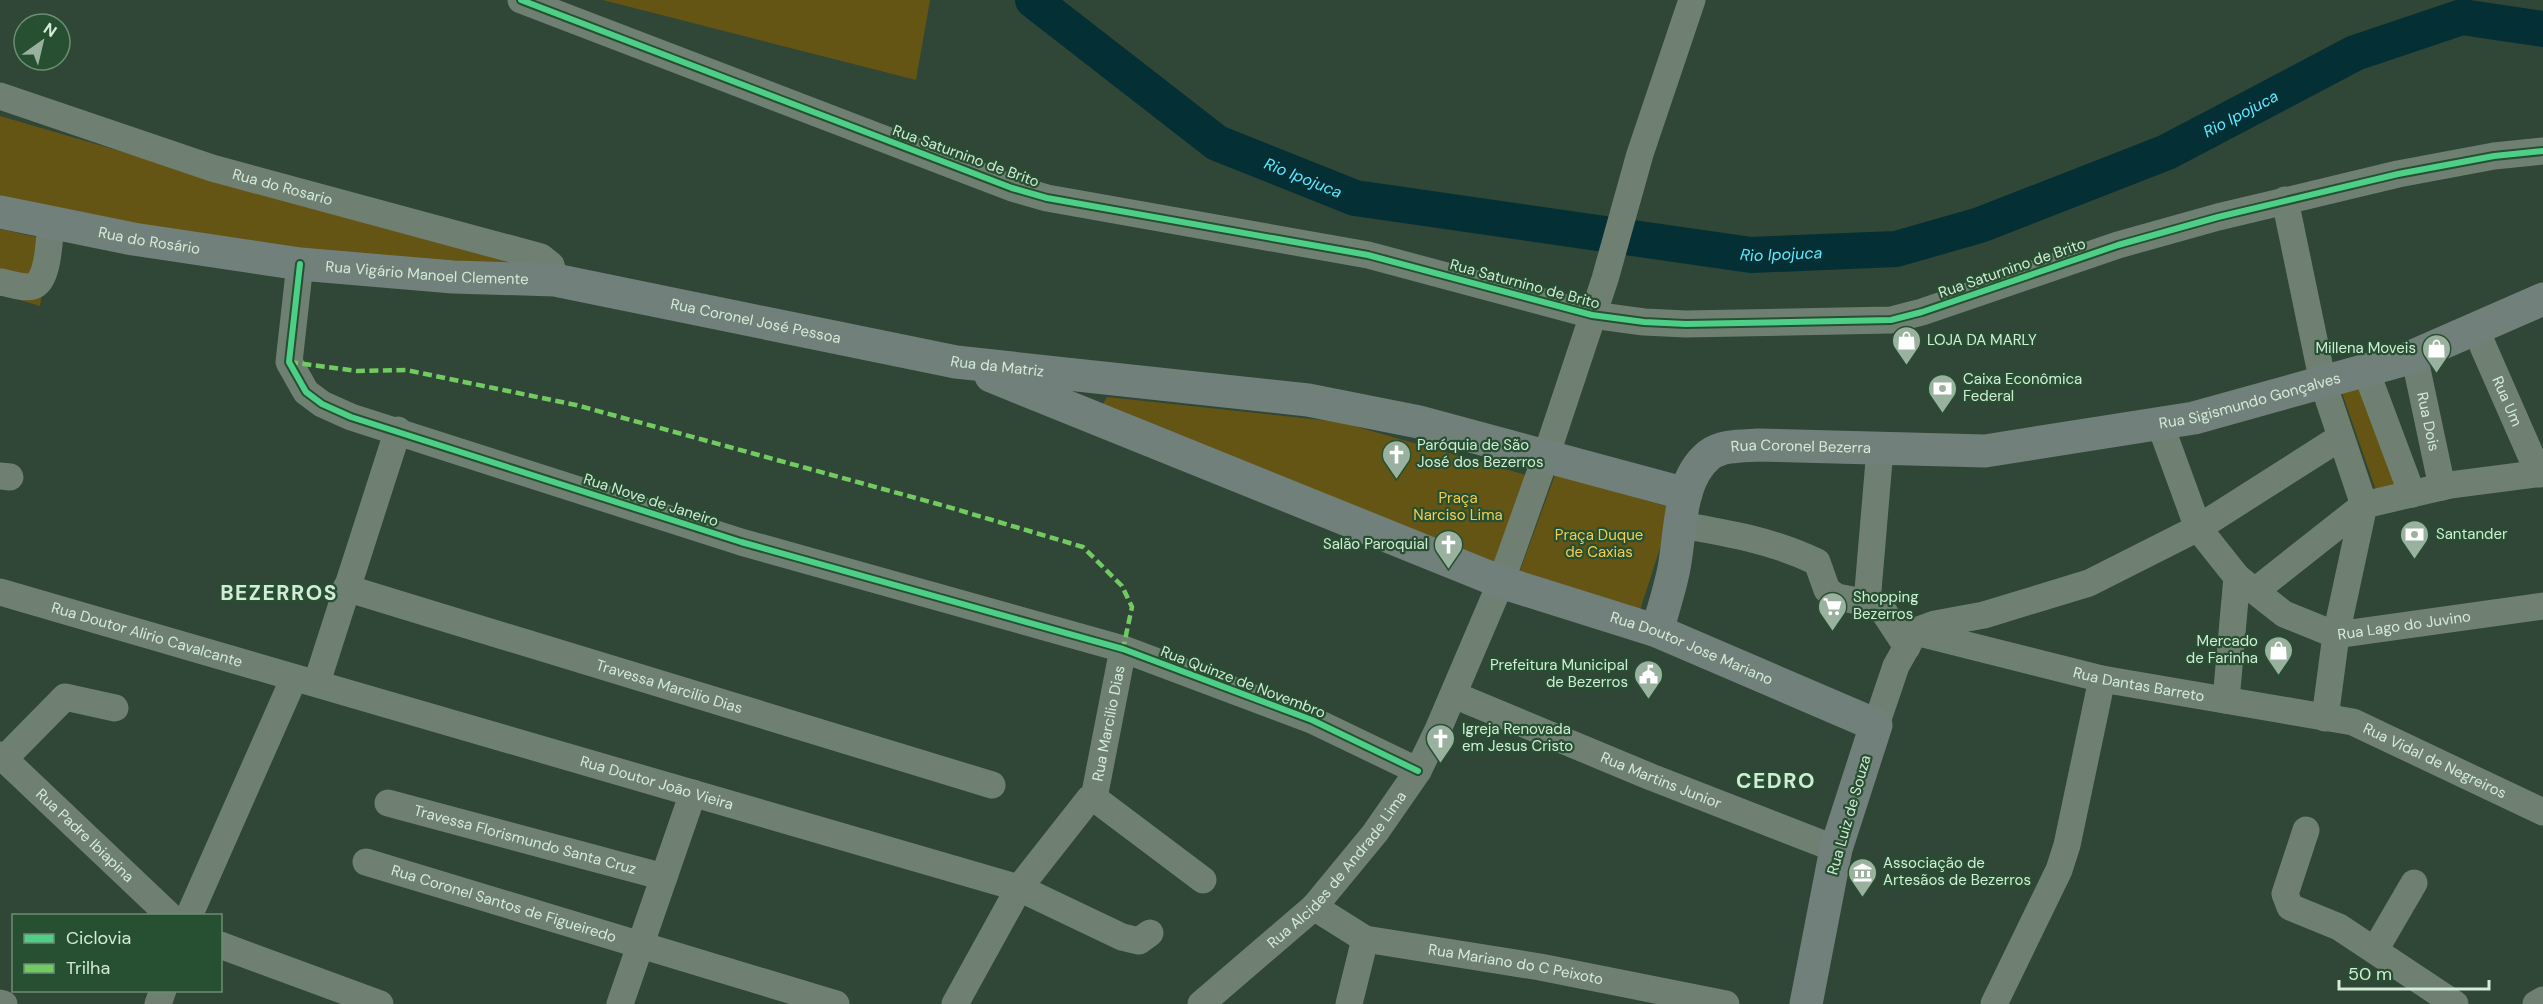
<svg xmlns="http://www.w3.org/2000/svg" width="2543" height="1004" font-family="'DM Sans',sans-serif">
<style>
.green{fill:#655514}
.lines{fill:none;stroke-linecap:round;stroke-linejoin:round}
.river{stroke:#042f34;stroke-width:36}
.minor{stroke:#6f8072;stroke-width:27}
.major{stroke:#71807a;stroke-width:33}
.quiet{stroke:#71cb61;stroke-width:4.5;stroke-dasharray:9 4.5;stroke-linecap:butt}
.cycleway-casing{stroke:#265031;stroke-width:10}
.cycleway{stroke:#4dcf88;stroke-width:6}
.labels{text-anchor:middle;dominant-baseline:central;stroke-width:4.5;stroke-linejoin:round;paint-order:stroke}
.street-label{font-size:15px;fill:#d4ebd7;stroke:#265031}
.poi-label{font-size:15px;fill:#d4ebd7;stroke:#265031;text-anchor:start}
.park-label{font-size:15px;fill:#f7cc4c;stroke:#265031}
.water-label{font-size:16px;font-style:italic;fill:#63e9ff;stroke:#265031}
.district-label{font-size:21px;font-weight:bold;letter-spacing:1.5px;fill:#d4ebd7;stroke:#265031}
</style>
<rect width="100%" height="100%" fill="#304636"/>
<g class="green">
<path d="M603,0H930L916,80Z"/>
<path d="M0,116L274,196L536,264L367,270L0,204Z"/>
<path d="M0,229L50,240L40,306L0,294Z"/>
<path d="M2364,382L2405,491L2379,499L2340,387Z"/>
<path d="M1107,397L1340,422L1526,475L1500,560L1490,567L1103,404Z"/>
<path d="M1555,475L1673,508L1640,610L1517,579Z"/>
</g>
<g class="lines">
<path class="river" id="s1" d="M1033,0L1217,143L1355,198L1751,255L1896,249L1980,225L2167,152L2355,53L2462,17L2543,29"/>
<g class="minor">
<path d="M521,0L1012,188L1047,198L1368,255L1592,315L1644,322L1686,324L1891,320L1922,312L2118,245L2218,217L2398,174L2494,156L2543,151"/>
<path id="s2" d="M0,96L212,168L541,257L551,265L555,280"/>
<path d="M2285,200L2323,383L2364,505L2336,635L2325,718"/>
<path d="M300,264L289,362L306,392L322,404L351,417L741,542L1123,649L1312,720L1418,771"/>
<path d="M0,282C9,283 24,289 33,286C49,281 49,238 51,224"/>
<path id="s3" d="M2475,328L2539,474"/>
<path id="s4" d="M2414,355L2442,487"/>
<path d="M2366,371L2412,494"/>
<path id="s5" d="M2160,424L2198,528L2237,577L2284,614L2336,635L2543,606"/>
<path d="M0,476L10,477"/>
<path d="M1681,525C1728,533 1774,541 1817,562L1827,590L1837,597L1873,604L1882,609L1907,647"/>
<path id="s6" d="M346,588L992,785"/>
<path d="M2255,591L2364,505L2450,485L2543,473"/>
<path id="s7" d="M0,592L1019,888L1122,937L1139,941L1150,933"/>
<path d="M1867,602L1880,449"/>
<path d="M1916,631L1935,624L1984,615L2089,583L2198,528L2341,437"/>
<path id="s8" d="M1915,632L2102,679L2353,722L2543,812"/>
<path d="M317,682L398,430"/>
<path id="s9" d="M1454,695L1651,777L1836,849"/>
<path d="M2226,700L2237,577"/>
<path d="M1876,725L1896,666L1915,632"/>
<path id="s10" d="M0,755L170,916"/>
<path d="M4,759L65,697L115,708"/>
<path id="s11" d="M1094,798L1123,649"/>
<path id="s12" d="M388,803L664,877"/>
<path d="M2306,830L2285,894L2290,907L2339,927L2455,1004"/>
<path id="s13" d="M366,862L836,1004"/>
<path id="s14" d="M1314,907L1365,939L1540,967L1726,1004"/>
<path d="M189,916L294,678"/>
<path d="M220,945L380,1004"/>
<path d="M2375,950L2414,883"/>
<path d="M0,1003L4,1004"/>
<path d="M158,1004L163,990"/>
<path d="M620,1004L693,793"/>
<path d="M955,1004L1019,888L1089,799L1094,798L1203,880"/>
<path id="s15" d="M1201,1004L1314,907L1375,833L1418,771L1437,732L1501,582L1546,456L1605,279L1640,154L1692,0"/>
<path d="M1349,1004L1365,939"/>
<path d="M1994,1004L2059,870L2067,845L2102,679"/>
<path d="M2536,1004L2543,1000"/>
</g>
<g class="major">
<path id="s16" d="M0,212L133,239L300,264L453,277L555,280L956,362L1308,400L1419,422L1686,494"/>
<path id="s17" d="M991,376L1501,582L1657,631L1876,725L1836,849L1806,1004"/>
<path id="s18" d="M1657,631C1663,610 1670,589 1674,568C1681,533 1678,480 1709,455C1722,445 1743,446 1758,445L1985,451L2194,418L2406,359L2543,299"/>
</g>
<path class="quiet" d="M289,362L357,371L406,370L576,405L945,506L1083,547L1122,586L1132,607L1123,649"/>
<defs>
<g id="cycleway">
<path d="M521,0L1012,188L1047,198L1368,255L1592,315L1644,322L1686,324L1891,320L1922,312L2118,245L2218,217L2398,174L2494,156L2543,151"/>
<path d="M300,264L289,362L306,392L322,404L351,417L741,542L1123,649L1312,720L1418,771"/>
</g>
</defs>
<use href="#cycleway" class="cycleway-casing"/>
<use href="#cycleway" class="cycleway"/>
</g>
<defs>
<symbol id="shop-pin" viewBox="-11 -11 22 30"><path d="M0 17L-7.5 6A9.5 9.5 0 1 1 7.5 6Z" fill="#9bb19f" stroke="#265031"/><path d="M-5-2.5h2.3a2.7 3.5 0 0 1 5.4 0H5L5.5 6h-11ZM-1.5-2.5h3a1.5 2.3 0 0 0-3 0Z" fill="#fff"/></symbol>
<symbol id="bank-pin" viewBox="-11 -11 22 30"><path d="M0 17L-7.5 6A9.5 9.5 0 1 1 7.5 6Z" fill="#9bb19f" stroke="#265031"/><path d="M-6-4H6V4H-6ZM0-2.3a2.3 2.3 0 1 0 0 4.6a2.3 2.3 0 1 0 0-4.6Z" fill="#fff"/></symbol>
<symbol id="church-pin" viewBox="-11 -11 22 30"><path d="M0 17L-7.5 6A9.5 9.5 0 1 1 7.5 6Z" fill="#9bb19f" stroke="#265031"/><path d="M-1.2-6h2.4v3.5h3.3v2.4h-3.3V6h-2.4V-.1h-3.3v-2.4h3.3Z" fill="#fff"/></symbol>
<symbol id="supermarket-pin" viewBox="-11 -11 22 30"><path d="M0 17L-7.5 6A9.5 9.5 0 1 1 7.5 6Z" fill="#9bb19f" stroke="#265031"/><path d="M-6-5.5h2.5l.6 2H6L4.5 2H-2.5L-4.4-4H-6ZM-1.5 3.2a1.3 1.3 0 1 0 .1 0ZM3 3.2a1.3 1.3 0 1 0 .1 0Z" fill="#fff"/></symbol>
<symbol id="civic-pin" viewBox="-11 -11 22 30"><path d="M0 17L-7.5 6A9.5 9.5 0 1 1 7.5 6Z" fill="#9bb19f" stroke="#265031"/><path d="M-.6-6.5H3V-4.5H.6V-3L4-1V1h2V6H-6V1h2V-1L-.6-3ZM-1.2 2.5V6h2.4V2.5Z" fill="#fff"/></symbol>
<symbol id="museum-pin" viewBox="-11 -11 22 30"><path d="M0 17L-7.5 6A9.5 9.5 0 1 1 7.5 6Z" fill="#9bb19f" stroke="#265031"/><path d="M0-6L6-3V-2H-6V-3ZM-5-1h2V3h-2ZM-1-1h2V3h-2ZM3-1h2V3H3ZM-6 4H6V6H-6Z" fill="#fff"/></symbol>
</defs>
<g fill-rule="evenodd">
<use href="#shop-pin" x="1890" y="324" width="33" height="45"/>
<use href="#shop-pin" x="2420" y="332" width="33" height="45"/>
<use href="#bank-pin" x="1926" y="372" width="33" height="45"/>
<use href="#church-pin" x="1380" y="438" width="33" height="45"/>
<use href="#bank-pin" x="2398" y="518" width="33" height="45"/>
<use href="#church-pin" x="1432" y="528" width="33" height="45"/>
<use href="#supermarket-pin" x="1816" y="590" width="33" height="45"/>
<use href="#shop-pin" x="2262" y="634" width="33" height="45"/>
<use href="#civic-pin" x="1632" y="658" width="33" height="45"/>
<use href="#church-pin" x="1424" y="722" width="33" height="45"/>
<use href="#museum-pin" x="1846" y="856" width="33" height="45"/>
</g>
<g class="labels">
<g class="street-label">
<text transform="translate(966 156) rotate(20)">Rua Saturnino de Brito</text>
<text stroke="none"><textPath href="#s2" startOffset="297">Rua do Rosario</textPath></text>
<text stroke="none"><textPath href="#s16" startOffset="152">Rua do Rosário</textPath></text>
<text transform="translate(2012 268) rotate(-19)">Rua Saturnino de Brito</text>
<text stroke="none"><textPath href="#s16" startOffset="432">Rua Vigário Manoel Clemente</textPath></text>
<text transform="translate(1525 284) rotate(15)">Rua Saturnino de Brito</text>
<text stroke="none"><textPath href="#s16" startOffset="765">Rua Coronel José Pessoa</textPath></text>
<text stroke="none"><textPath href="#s16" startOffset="1011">Rua da Matriz</textPath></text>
<text stroke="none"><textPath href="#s18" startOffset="734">Rua Sigismundo Gonçalves</textPath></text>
<text stroke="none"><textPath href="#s3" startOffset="80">Rua Um</textPath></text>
<text stroke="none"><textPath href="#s4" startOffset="68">Rua Dois</textPath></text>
<text stroke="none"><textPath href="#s18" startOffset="280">Rua Coronel Bezerra</textPath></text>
<text transform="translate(651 500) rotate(18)">Rua Nove de Janeiro</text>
<text stroke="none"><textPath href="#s5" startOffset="358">Rua Lago do Juvino</textPath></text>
<text stroke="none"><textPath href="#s7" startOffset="153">Rua Doutor Alirio Cavalcante</textPath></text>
<text stroke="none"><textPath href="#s17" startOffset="752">Rua Doutor Jose Mariano</textPath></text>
<text transform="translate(1243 682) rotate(21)">Rua Quinze de Novembro</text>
<text stroke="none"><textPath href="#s8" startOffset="230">Rua Dantas Barreto</textPath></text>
<text stroke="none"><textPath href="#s6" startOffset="338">Travessa Marcilio Dias</textPath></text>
<text stroke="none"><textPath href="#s11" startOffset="76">Rua Marcilio Dias</textPath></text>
<text stroke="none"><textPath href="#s8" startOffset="538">Rua Vidal de Negreiros</textPath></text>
<text stroke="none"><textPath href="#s9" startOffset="224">Rua Martins Junior</textPath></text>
<text stroke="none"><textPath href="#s7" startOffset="684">Rua Doutor João Vieira</textPath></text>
<text transform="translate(1849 815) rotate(-74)">Rua Luiz de Souza</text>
<text stroke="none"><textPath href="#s10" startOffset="117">Rua Padre Ibiapina</textPath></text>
<text stroke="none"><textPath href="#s12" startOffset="142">Travessa Florismundo Santa Cruz</textPath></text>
<text stroke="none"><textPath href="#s15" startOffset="192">Rua Alcides de Andrade Lima</textPath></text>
<text stroke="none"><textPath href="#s13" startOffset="144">Rua Coronel Santos de Figueiredo</textPath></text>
<text stroke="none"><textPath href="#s14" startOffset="213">Rua Mariano do C Peixoto</textPath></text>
</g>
<g class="poi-label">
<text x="1927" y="340">LOJA DA MARLY</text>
<text x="2416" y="348" text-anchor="end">Millena Moveis</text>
<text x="1963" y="379">Caixa Econômica<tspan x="1963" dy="17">Federal</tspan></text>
<text x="1417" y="445">Paróquia de São<tspan x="1417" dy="17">José dos Bezerros</tspan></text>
<text x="2436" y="534">Santander</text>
<text x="1428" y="544" text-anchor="end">Salão Paroquial</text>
<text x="1853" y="597">Shopping<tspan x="1853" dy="17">Bezerros</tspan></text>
<text x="2258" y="641" text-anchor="end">Mercado<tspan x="2258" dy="17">de Farinha</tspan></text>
<text x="1628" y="665" text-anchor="end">Prefeitura Municipal<tspan x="1628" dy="17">de Bezerros</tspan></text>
<text x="1462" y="729">Igreja Renovada<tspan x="1462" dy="17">em Jesus Cristo</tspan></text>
<text x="1883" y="863">Associação de<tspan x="1883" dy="17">Artesãos de Bezerros</tspan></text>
</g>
<g class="park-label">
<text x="1458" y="498">Praça<tspan x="1458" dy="17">Narciso Lima</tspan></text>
<text x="1599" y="535">Praça Duque<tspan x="1599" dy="17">de Caxias</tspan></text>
</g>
<g class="water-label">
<text stroke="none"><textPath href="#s1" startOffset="1298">Rio Ipojuca</textPath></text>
<text stroke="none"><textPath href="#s1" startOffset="326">Rio Ipojuca</textPath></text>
<text stroke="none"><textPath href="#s1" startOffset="812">Rio Ipojuca</textPath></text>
</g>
<g class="district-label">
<text x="279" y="593">BEZERROS</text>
<text x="1776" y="781">CEDRO</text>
</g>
</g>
<rect x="12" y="914" width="210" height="78" fill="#265031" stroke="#6c8e73" stroke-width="1.5"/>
<rect x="24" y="934" width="30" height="9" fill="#4dcf88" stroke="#6c8e73" stroke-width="1.5"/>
<text x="66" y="944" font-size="18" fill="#d4ebd7">Ciclovia</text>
<rect x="24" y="964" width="30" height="9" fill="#71cb61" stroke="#6c8e73" stroke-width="1.5"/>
<text x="66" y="974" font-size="18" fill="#d4ebd7">Trilha</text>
<g transform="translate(42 42) rotate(34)"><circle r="28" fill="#265031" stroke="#6c8e73" stroke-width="1.5"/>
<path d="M0-4.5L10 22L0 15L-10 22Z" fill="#9bb19f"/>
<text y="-9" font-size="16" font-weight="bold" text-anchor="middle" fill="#d4ebd7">N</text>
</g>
<path d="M2339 980v9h150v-9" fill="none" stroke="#d4ebd7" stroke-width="3"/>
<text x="2348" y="980" font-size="18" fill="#d4ebd7" stroke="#265031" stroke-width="4.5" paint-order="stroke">50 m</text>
</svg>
